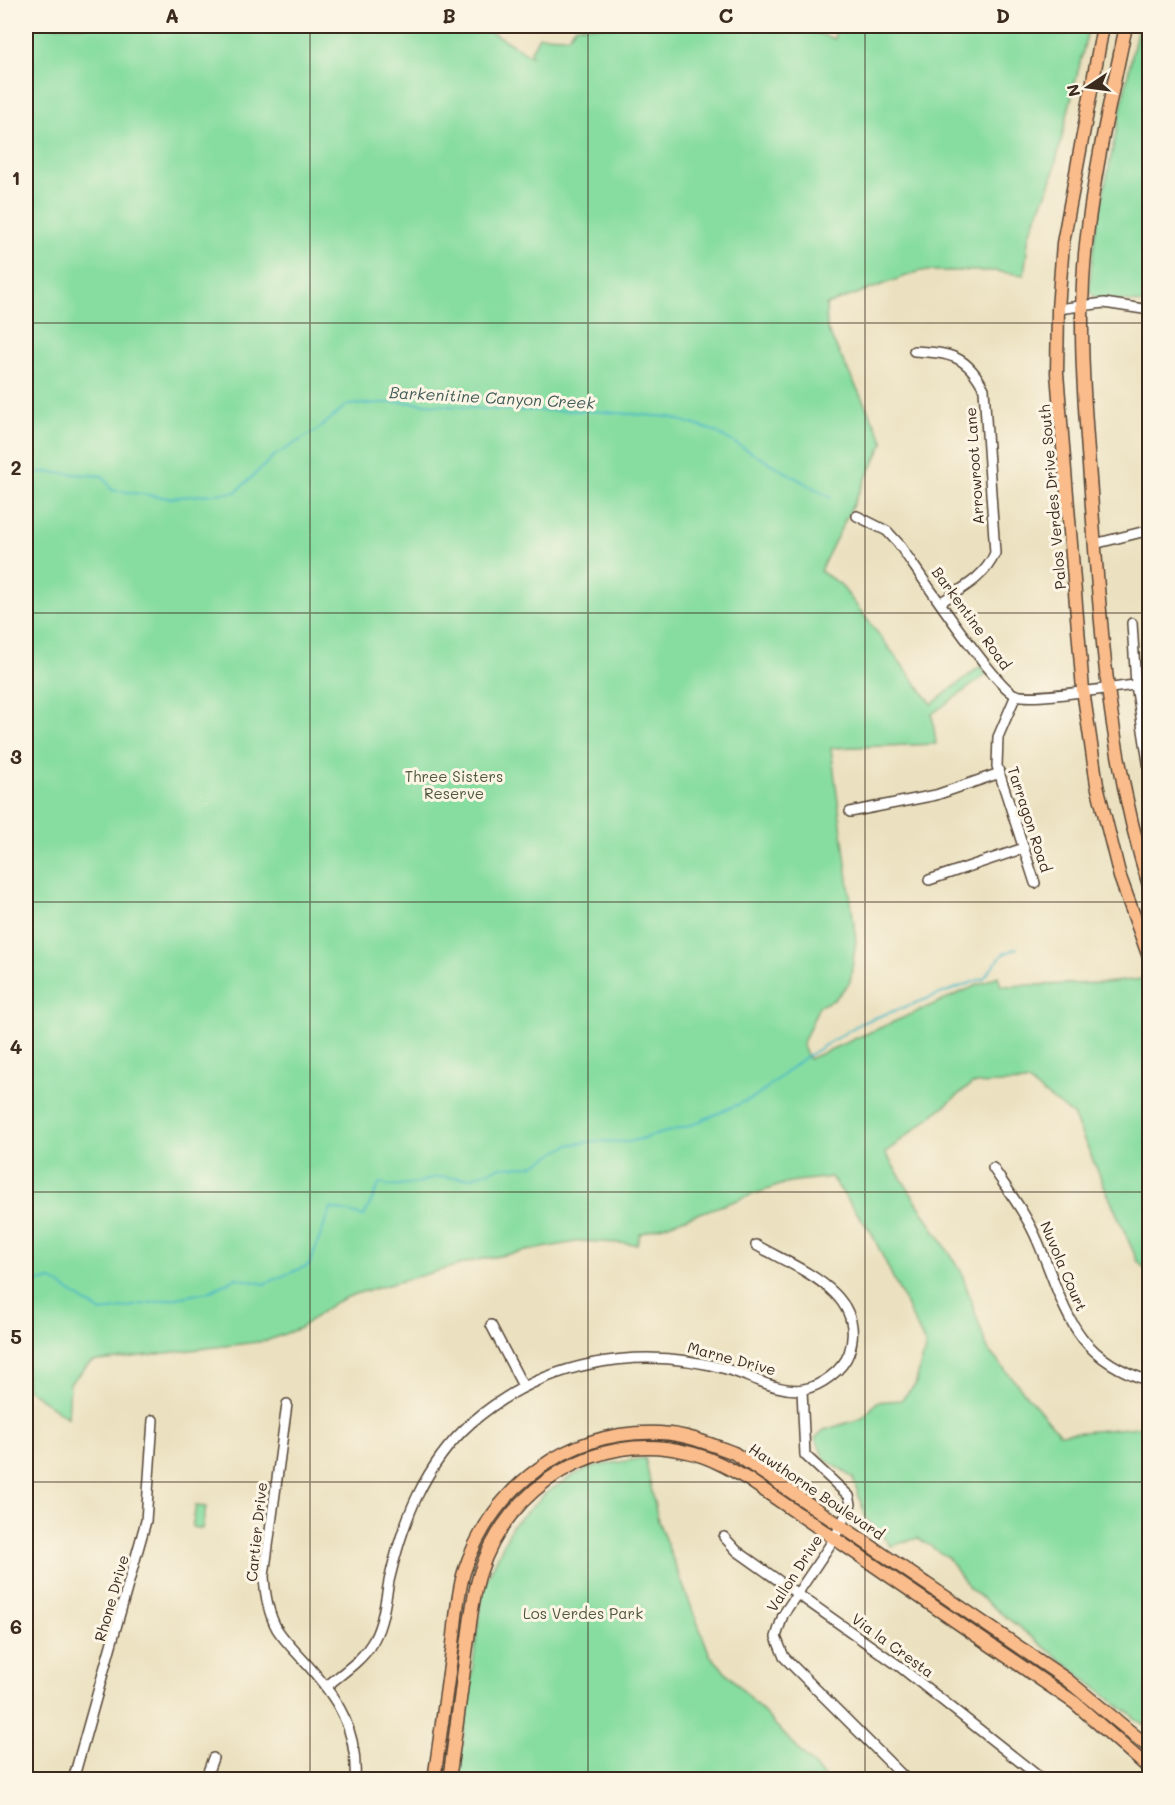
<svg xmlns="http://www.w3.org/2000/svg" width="1175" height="1805" font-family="Mali,sans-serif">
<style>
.green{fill:#87dda0;stroke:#61845f;stroke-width:1.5}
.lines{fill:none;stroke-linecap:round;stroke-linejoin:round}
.stream{stroke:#4cb9c6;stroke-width:2}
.minor-casing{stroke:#554536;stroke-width:12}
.major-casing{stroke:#554536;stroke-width:15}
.minor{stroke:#fff;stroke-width:9}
.major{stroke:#fabc8b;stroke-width:12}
.grid{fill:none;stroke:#3b2a1e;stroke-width:1.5;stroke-opacity:0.55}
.labels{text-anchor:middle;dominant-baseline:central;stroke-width:6;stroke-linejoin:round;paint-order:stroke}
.street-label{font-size:15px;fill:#3b2a1e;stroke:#fcf5e5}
.park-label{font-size:15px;fill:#4e573e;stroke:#fcf5e5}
.water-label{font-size:16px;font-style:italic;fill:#415c59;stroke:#fcf5e5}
.neatline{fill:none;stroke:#3b2a1e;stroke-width:2}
.grid-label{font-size:20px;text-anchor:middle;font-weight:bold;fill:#3b2a1e}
</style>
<rect width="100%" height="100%" fill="#fcf5e5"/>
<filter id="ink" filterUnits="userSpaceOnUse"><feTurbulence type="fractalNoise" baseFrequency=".0167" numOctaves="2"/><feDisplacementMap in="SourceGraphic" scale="12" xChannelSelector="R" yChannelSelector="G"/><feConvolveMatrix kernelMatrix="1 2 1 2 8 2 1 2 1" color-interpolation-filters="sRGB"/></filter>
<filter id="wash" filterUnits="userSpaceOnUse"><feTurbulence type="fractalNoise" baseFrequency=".008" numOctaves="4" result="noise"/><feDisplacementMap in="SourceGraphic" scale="24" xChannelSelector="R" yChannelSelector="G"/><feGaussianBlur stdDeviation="1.35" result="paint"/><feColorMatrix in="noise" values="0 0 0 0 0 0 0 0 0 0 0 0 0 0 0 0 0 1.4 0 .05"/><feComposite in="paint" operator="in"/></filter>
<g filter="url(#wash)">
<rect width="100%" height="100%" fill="#ebe1c0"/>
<g class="green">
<path d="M26,26H481L533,57L530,53L539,36L568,37L576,26H796L835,39L834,26H1089L1051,182L1029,234L1024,275L994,271H920L826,305L827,329L884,442L820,571L840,584L932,704L981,666L986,675L932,714L936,744L831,748L856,940L850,982L834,1000L819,1006L802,1045L809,1059L998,976L1001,986L1104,983L1142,979L1149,994V1274L1137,1260L1073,1115L1028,1082L972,1084L885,1153L961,1271L988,1350L1060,1434L1149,1426L1150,1575L1145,1580L1150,1585L1149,1729L969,1588L948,1558L918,1538L891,1546L866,1518L853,1478L824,1458L815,1438L824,1430L863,1418L877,1402L901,1400L915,1385L926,1346L871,1232L831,1177L789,1182L640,1234L637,1244L581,1241L477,1260L355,1294L334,1303L300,1328L266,1341L91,1362L70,1383L68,1418L26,1388Z"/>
<path d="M1138,26H1150L1149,304L1095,298L1089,290L1095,234Z"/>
<path d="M645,1458L658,1521L710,1655L826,1779H458L483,1588L512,1526L547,1492L572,1476L595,1466Z"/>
<path d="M196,1506L206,1507L202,1529L192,1527Z"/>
</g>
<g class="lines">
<g class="stream">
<path d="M26,473L45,472L103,476L112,490L169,498L236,492L274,456L317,430L347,405L403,402L494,410L592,411L670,417L714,431L831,498"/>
<path d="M26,1282L52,1280L101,1312L209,1292L236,1278L264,1284L309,1265L331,1208L364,1216L380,1183L389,1186L418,1183L436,1177L469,1178L501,1167L532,1166L569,1145L594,1141L629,1142L689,1126L757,1096L801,1060L861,1023L984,978L1003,954L1017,948"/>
</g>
</g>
</g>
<g filter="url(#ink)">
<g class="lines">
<defs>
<g id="minor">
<path d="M1058,309L1104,303L1150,310"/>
<path d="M914,351C950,353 967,355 984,389L995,553C985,577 963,588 941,602"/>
<path d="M857,516L887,531L898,543C916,568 996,689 1016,695C1034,701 1112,687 1136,685L1150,678"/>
<path d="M1094,544L1150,530"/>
<path d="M1132,623L1136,685L1150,775"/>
<path d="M1016,695L998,737L997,766L1035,883"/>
<path d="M850,812L936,795L1000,773"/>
<path d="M929,880L1024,848"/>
<path d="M993,1168C1009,1192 1027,1215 1038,1242C1066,1308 1071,1357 1150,1381"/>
<path d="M491,1325L523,1386"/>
<path d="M802,1390L805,1455L849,1496L851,1504L834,1539L783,1615L776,1637L784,1657L907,1780"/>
<path d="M287,1404L264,1576C265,1594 268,1613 277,1629C284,1640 295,1651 304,1661C337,1697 358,1729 355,1780"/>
<path d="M724,1537L737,1551L899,1666L1043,1780"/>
<path d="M327,1686C341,1674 360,1662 370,1646C383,1628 385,1602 389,1581C403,1521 424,1465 471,1423C541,1362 637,1344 726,1369C749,1375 780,1394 804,1389C821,1386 843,1370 849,1353C869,1293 798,1269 756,1245"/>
<path d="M73,1780L146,1521L153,1420"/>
<path d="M205,1780L213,1758"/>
</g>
<g id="major">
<path d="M1103,26L1063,243L1058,309L1057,373L1083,690L1097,785L1120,877L1150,960"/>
<path d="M1126,26C1111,97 1094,171 1086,244C1077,326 1085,410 1091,492C1100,628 1109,758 1150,889"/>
<path d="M434,1780C440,1734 447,1689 453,1644C456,1621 457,1595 464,1572C492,1486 569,1429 660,1433C686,1434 710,1444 734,1453L1066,1679L1150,1748"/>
<path d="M449,1780C455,1737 461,1695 466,1653C470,1627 472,1598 480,1573C507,1487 598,1429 687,1452C710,1457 729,1468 749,1480L1075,1703L1150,1769"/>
</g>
</defs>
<use href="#minor" class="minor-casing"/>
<use href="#major" class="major-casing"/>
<use href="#minor" class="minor"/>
<use href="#major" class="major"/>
</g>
</g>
<path class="grid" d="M310,26V1780M588,26V1780M865,26V1780M26,323H1150M26,613H1150M26,902H1150M26,1192H1150M26,1482H1150"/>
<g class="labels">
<g class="street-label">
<text transform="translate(974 466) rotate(-94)">Arrowroot Lane</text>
<text transform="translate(1052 497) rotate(-95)">Palos Verdes Drive South</text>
<text transform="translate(972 618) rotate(54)">Barkentine Road</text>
<text transform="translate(1030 819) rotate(72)">Tarragon Road</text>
<text transform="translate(1064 1266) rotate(67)">Nuvola Court</text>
<text transform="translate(732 1358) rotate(15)">Marne Drive</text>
<text transform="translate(817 1491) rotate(34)">Hawthorne Boulevard</text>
<text transform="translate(256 1532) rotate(-84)">Cartier Drive</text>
<text transform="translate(794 1573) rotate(-57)">Vallon Drive</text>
<text transform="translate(111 1598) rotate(-74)">Rhone Drive</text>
<text transform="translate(893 1645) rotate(36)">Via la Cresta</text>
</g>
<g class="park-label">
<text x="454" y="776">Three Sisters<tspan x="454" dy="17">Reserve</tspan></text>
<text x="583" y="1613">Los Verdes Park</text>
</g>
<g class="water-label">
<text transform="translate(492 397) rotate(3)">Barkenitine Canyon Creek</text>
</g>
</g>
<rect width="1175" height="1805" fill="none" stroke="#fcf5e5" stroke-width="66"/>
<g transform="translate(1088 87) rotate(257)" stroke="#fcf5e5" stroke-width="4.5" paint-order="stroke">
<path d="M0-4.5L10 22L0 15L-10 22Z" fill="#3b2a1e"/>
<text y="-9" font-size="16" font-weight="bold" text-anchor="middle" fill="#3b2a1e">N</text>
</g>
<rect x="33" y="33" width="1109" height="1739" class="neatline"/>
<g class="grid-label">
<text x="172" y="23">A</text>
<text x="449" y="23">B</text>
<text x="726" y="23">C</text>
<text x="1003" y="23">D</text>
<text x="16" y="185">1</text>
<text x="16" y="475">2</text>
<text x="16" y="764">3</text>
<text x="16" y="1054">4</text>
<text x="16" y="1344">5</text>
<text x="16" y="1634">6</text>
</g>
</svg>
